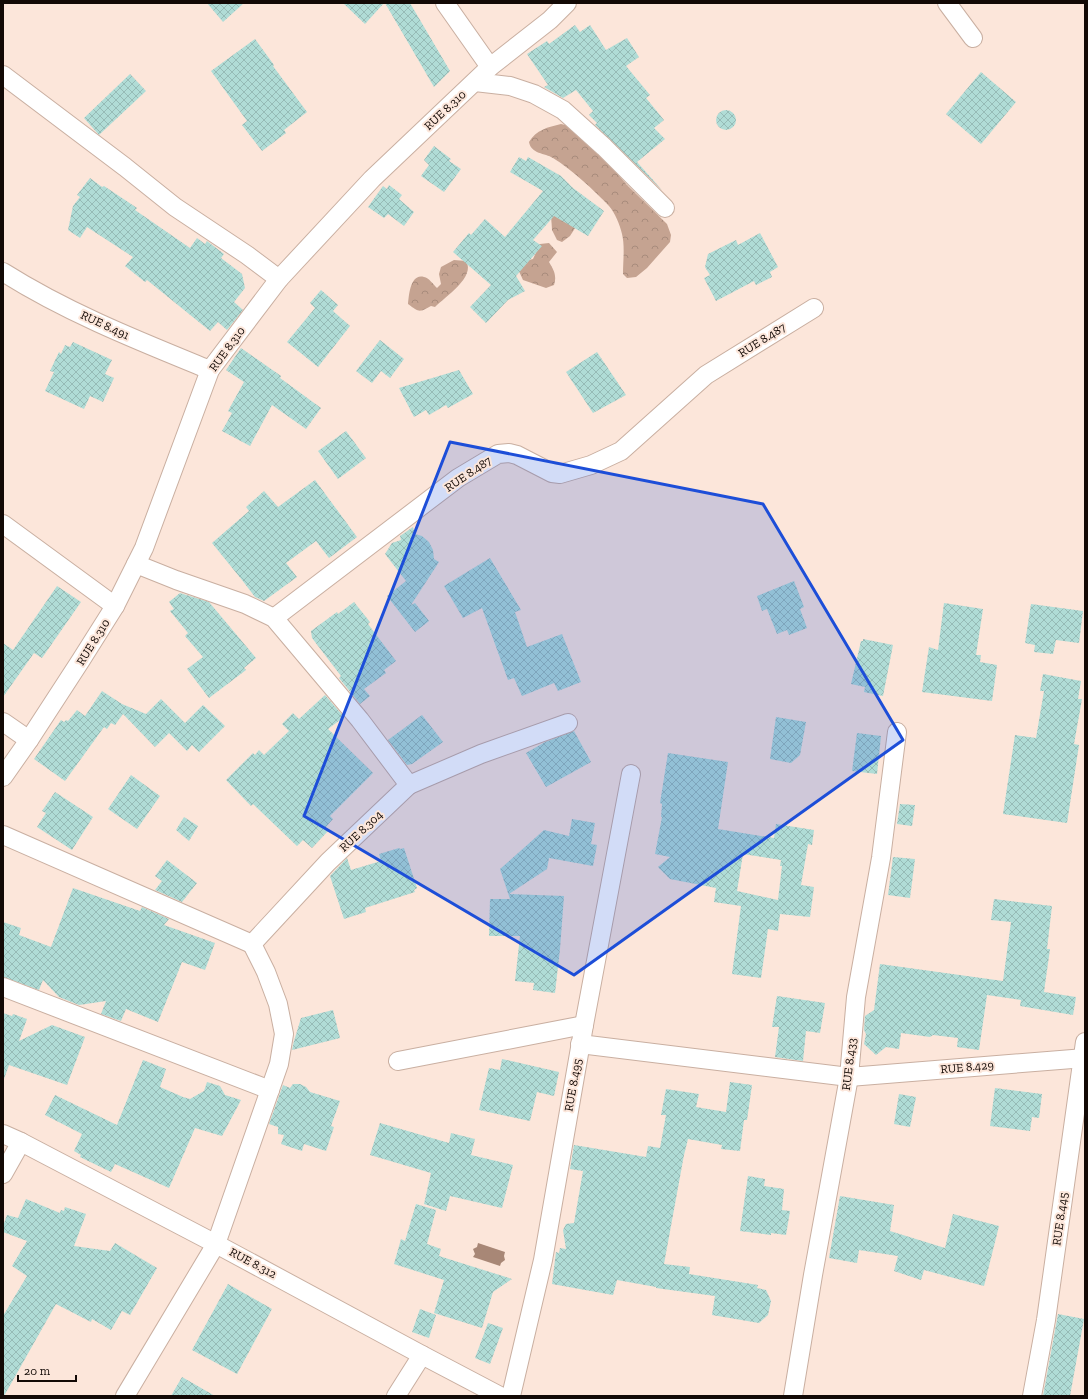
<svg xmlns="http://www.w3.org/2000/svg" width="1088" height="1399" font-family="'Zilla Slab',serif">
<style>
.forest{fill:url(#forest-crowns)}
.water{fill:#a88776}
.building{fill:url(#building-cross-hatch);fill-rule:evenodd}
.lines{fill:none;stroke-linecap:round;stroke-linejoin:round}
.minor-casing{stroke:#c9afa1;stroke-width:20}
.minor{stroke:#fff;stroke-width:18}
.marked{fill:#1d4ed8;fill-opacity:0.2;stroke:#1d4ed8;stroke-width:3;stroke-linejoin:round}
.labels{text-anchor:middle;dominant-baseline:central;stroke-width:4;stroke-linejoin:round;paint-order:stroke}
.street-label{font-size:12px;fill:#120905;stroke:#fce6da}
</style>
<defs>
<pattern id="forest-crowns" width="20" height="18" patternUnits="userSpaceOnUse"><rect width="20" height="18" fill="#c5a391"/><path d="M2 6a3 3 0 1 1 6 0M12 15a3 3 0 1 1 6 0" fill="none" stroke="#a88b7c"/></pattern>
<pattern id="building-cross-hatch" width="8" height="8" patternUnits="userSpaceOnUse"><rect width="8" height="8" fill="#b0dcd6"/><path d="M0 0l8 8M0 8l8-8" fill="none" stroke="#96bbb6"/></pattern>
</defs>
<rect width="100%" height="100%" fill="#fce6da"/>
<g class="forest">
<path d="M561,124L574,127L581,131L627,185L667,224L671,235L670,242L647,268L636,277L627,278L623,274C623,261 625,246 622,234C620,225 615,213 609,206C595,191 571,169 553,158C545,153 531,154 529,142C536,130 548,127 561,124Z"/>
<path d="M555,211L577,225L570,236L562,242L557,240L552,230L551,215Z"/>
<path d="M549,243L557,252L549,262C554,270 557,276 554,285L546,288L523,280L517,267L521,262L533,259L540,244Z"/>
<path d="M454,260L466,261C476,277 445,297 435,307L431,306C419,313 419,312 408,304C409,296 410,273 424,277C429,278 433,284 437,288L441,284L439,274L441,267Z"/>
</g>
<path class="water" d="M478,1243L505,1252L504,1256L505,1260L501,1263L500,1266L473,1257L475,1254L473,1249L477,1247Z"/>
<g class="building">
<path d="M207,3H244L223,22Z"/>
<path d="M343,3H384L365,24Z"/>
<path d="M385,3H410L450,71L434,87Z"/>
<path d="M575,25L580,32L590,25L606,50L627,38L639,57L626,66L650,95L646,98L664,120L654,128L665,139L637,162L662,190L595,125L597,123L589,115L593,111L576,90L563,98L544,87L548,85L527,54L547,41L549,44Z"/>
<path d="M255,39L274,65L273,66L307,112L284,130L286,133L262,151L242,125L247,121L211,71Z"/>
<path d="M981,72L1016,102L981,144L946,114Z"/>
<path d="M130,74L146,91L99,135L84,118Z"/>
<circle cx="726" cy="120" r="10"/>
<path d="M434,146L451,159L449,161L461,169L444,192L421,176L429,165L424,160Z"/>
<path d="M519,157L526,161L528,157L561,176L573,188L604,211L588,236L554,216L533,240L542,246L516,276L525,291L508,300L486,323L470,307L491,285L453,252L469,233L471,235L485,219L505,237L543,191L510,172Z"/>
<path d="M90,178L102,187L104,186L137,208L135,210L190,248L197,238L205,244L207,241L224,254L221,258L242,274L245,288L234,302L243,310L227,330L218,322L210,331L147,280L145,282L125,266L133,257L87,227L80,238L68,230L73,206L80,197L77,195Z"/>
<path d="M389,185L402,195L399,199L414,212L404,226L388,214L384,218L368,207L383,186L387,189Z"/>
<path d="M760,233L778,267L770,272L772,277L756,285L754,281L716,301L704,278L710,275L705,267L708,254L736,240L738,245Z"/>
<path d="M321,290L338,305L333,311L350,326L318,367L287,342L315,308L310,303Z"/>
<path d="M380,340L404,359L390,378L381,371L372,383L356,371Z"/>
<path d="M73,342L112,360L105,374L114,378L103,402L90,396L84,409L45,391L54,372L50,371L59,352L61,354L65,345L70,347Z"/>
<path d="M241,348L281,376L280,378L321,408L306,429L272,405L250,446L222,431L232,413L228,411L244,382L226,370Z"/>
<path d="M597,352L626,395L593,413L566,372Z"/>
<path d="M459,370L473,394L448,408L446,405L429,415L426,410L414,417L399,388Z"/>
<path d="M346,431L366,458L338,479L318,451Z"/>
<path d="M315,480L357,537L329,558L316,541L286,563L297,577L264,601L255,597L242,580L212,543L249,511L246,507L264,491L278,507Z"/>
<path d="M413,527L415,534L422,536L429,542L433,550L434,559L439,562L411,605L415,603L429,621L415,632L387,596L406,581L385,554L392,543L401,540L400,536Z"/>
<path d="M490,558L521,610L515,612L527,647L562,634L581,682L558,691L554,683L522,696L514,678L508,680L482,608L463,618L444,586Z"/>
<path d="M794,581L804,607L800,609L807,628L789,635L787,630L777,634L767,609L762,611L757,596Z"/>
<path d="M57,586L81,602L42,658L34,653L3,697V643L13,650Z"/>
<path d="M180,593L209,602L256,658L244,668L246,670L209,698L187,669L203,657L185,636L188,633L170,611L174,609L169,602Z"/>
<path d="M354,602L370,622L368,624L396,661L384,670L386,673L364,689L370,696L360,704L339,678L341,676L312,638L311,631L337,612L338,614Z"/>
<path d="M944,603L983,609L976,655H981L980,662L997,665L992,701L922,692L929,647L938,650Z"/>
<path d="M1031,604L1083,611L1079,643L1056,640L1053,654L1034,652L1035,645L1025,643Z"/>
<path d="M863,639L893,645L883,696L864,692L865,687L851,684L861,641H863Z"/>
<path d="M1043,674L1081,681L1078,699H1082L1074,744L1079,745L1067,823L1003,814L1015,735L1036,738L1044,691H1040Z"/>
<path d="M102,691L122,704L146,714L161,699L185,723L203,705L225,726L199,752L192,745L187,751L169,733L155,747L123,714L115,725L111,723L107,729L104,727L65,781L34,759L61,720L64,722L66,720L68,721L77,710L85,716Z"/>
<path d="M325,695L344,717L328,729L373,773L330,816L333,819L325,828L329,830L312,848L303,840L297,846L253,804L251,806L226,780L253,753L255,755L259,750L264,755L289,731L282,724L293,713L299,719Z"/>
<path d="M422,715L443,742L412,764L407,765L388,740Z"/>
<path d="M776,717L806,722L800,755L791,763L770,759Z"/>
<path d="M574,731L591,762L546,787L526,753L545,742Z"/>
<path d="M857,733L881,736L877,774L852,771Z"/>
<path d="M668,753L728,762L718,829L774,838L776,824L814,830L812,845L808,844L801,885L814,887L810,917L780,914L778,931L768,929L761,978L732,974L741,906L714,902L716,888L670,879L658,867L670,857L655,854L662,817H661L662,804L660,803ZM743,854L781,860L780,866H782L778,900L737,891Z"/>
<path d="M131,775L160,796L137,829L108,809Z"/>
<path d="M55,792L93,817L72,850L37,827L46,813L42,811Z"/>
<path d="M900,804L915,805L912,826L897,824Z"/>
<path d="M184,817L198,826L189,841L176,830Z"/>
<path d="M572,819L595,823L591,844L597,845L593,866L549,858L547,869L509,894L564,896L560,949L555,993L533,990L534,983L515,981L520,936H489L490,899H510L500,869L544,830L569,836Z"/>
<path d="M399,848L400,849L404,848L417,888L414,890L415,892L365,908L366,912L344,919L330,876L347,858L351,870L381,861L379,854Z"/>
<path d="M893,857L915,859L910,898L888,895Z"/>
<path d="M167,860L197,883L182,902L155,890L162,881L155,876Z"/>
<path d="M73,888L140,911L142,907L169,919L164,925L215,943L205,970L182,962L158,1022L126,1009L121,1021L101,1014L106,1001L79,1005L59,997L43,980L39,990L3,977V922L21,928L19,935L51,947Z"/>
<path d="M994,899L1052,906L1047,949H1050L1044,992L1076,997L1073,1015L1020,1006L1021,1000L987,995L979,1050L957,1047L958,1038L933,1035L930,1037L901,1033L899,1049L886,1047L876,1055L864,1044L866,1034L864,1030L865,1016L874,1010L880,964L1003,981L1011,922L991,920Z"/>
<path d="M777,996L825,1003L820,1033L806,1031L803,1061L775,1057L779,1027H772Z"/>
<path d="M333,1010L340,1038L292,1050L294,1041L301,1018Z"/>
<path d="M3,1013L12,1016L13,1014L27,1019L19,1041L52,1025L85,1037L67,1085L9,1065L4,1079L3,1078Z"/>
<path d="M502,1059L559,1072L554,1096L537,1092L530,1121L479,1110L489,1068L500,1070Z"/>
<path d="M143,1060L166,1069L160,1087L183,1097L190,1099L204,1091L207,1082L220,1086L225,1095L241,1100L222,1136L195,1128L169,1188L115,1164L111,1172L80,1157L81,1155L74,1151L82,1134L45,1115L55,1095L117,1125Z"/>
<path d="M730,1082L752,1085L747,1120H744L740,1151L721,1149L722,1145L688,1139L684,1155L664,1264L690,1267L689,1274L758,1285L757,1288L766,1290L771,1301L768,1315L759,1323L712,1315L715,1296L656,1288V1287L617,1280L613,1295L552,1284L556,1252L559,1253L560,1248L566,1249L563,1230L566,1224L574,1223L583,1171L570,1169L574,1145L646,1157L648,1146L660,1148L666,1115H661L666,1089L699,1094L696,1107L726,1112Z"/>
<path d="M293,1084H300L306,1087L310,1092L340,1101L331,1126L334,1127L326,1151L304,1144L302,1151L281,1144L284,1135L278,1134V1127L269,1124L283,1085L290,1088Z"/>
<path d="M995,1088L1042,1094L1039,1118L1032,1117L1030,1131L990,1126Z"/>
<path d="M899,1094L916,1097L910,1127L894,1124Z"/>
<path d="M380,1123L449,1143L451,1133L475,1139L471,1155L513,1165L502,1208L450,1196L446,1211L424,1204L431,1173L370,1155Z"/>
<path d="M748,1176L765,1179L764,1186L784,1189L782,1210L790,1211L786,1235L771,1233V1235L740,1231Z"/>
<path d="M840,1196L894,1205L890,1231L945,1248L953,1214L999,1226L984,1286L924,1270L921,1280L894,1271L898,1256L859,1250L857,1263L829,1258Z"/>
<path d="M26,1199L60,1213L61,1210L64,1211L65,1207L86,1214L74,1246L110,1251L115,1243L157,1268L130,1315L122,1311L111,1330L92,1319L91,1322L56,1304L4,1396H3V1316L27,1276L12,1266L27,1241L3,1232V1226L7,1215L18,1218Z"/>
<path d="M416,1204L436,1210L427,1244L441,1249L439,1256L512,1279L493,1292L482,1328L434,1313L444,1280L394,1264L401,1239L405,1241Z"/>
<path d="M228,1284L272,1309L237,1374L192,1350Z"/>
<path d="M420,1309L436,1315L429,1338L412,1332Z"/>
<path d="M1058,1314L1084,1319L1070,1396H1043Z"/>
<path d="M488,1323L503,1328L490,1364L475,1358Z"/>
<path d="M182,1377L215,1396H171Z"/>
</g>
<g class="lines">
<defs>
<g id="minor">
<path d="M445,3L490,67"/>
<path d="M947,3L973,38"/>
<path d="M3,75L125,167L175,207L247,255L279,279"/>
<path d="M475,82L510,86L534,94L563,110L604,147L665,208"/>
<path d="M3,272C68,313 139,341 210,370"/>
<path d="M3,524L115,606"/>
<path d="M274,618L458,478L498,454L509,453L517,455L552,473L560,474L591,465L621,451L706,375L814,308"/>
<path d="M3,722L29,740"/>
<path d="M3,777L29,740L81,660L115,606L144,548L210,370L279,279L372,179L490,67L550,20L567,3"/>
<path d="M409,785L481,754L568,723"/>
<path d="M3,835L252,944L328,862L409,785L360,720L274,618L245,604L176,580L136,564"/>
<path d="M3,987L270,1090"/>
<path d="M580,1044L849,1077L1085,1058"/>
<path d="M398,1061L584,1025"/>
<path d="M3,1134L21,1142L216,1244L422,1355L500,1396"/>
<path d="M3,1174L21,1142"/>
<path d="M125,1396L216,1244L279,1064L284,1034L278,1004L266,972L252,944"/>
<path d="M396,1396L422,1355"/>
<path d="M511,1396L543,1260L584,1025L631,774"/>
<path d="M793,1396L813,1275L849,1077L856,997L881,858L897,732"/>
<path d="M1032,1396L1046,1320L1085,1042"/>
</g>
</defs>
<use href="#minor" class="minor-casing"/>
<use href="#minor" class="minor"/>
</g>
<path class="marked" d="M450,442L763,504L903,740L574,975L304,816Z"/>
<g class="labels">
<g class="street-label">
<text transform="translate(445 110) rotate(-43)">RUE 8.310</text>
<text transform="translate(105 325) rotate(25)">RUE 8.491</text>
<text transform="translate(762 340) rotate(-32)">RUE 8.487</text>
<text transform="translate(227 349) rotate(-54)">RUE 8.310</text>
<text transform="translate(468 474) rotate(-34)">RUE 8.487</text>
<text transform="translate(93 642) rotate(-58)">RUE 8.310</text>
<text transform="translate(361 831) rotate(-43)">RUE 8.304</text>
<text transform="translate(849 1064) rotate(-83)">RUE 8.433</text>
<text transform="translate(967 1067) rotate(-5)">RUE 8.429</text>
<text transform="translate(573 1085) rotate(-80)">RUE 8.495</text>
<text transform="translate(1060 1219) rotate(-82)">RUE 8.445</text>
<text transform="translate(253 1263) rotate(28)">RUE 8.312</text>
</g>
</g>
<rect width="1088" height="1399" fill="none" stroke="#120905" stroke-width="8"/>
<path d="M18 1375v6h58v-6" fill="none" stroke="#120905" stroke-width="2"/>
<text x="24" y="1375" font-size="12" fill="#120905" stroke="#fce6da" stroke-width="3" paint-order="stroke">20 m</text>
</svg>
